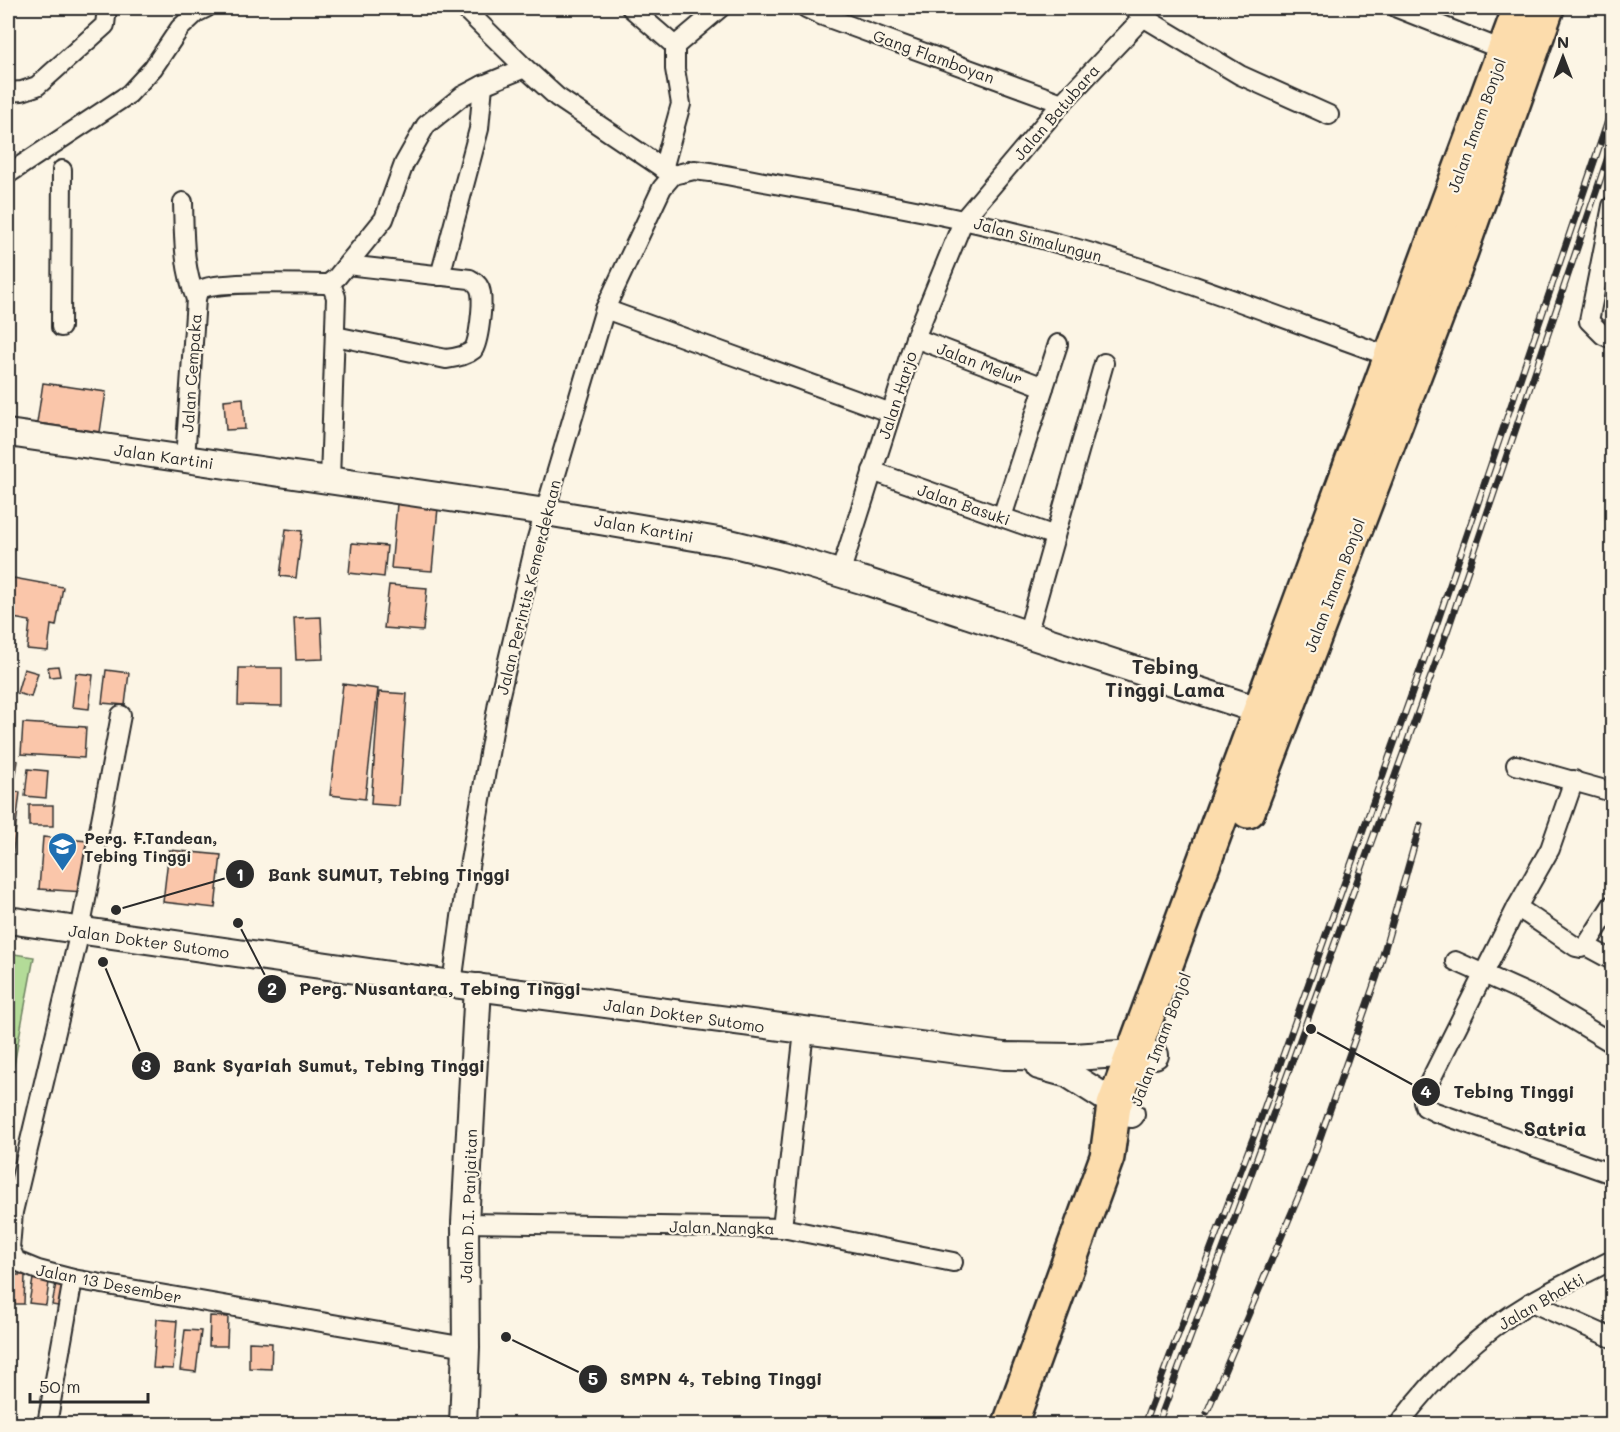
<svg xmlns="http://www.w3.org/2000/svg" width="1620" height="1432" font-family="Mali,sans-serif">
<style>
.green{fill:#b3db98;stroke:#6f8362;stroke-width:1.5}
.building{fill:#fac6aa;stroke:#2b2b2b;stroke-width:1.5}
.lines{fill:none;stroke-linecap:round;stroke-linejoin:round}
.street-casing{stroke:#2b2b2b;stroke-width:22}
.secondary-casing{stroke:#2b2b2b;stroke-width:30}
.highway-casing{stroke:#2b2b2b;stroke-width:38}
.street{stroke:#fcf5e5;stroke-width:18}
.secondary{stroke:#fcf5e5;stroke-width:26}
.highway{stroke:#fcdcac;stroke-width:33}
.rail-casing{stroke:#2b2b2b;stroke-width:7}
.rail{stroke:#fcf5e5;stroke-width:4.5;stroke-dasharray:14;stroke-linecap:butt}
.labels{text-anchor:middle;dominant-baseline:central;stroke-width:4.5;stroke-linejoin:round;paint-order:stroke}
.street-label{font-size:16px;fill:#2b2b2b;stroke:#fcf5e5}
.poi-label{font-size:16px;font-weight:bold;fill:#2b2b2b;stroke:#fcf5e5;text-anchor:start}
.quarter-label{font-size:20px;font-weight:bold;fill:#2b2b2b;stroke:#fcf5e5}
.leader{fill:none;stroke:#2b2b2b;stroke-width:2}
.callout-dot{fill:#2b2b2b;stroke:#fcf5e5;stroke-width:2}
.mark-label{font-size:18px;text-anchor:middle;font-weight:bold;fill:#fff}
.callout-label{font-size:18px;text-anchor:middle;font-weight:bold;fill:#2b2b2b;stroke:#fcf5e5;stroke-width:4.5;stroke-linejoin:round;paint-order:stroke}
</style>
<rect width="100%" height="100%" fill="#fcf5e5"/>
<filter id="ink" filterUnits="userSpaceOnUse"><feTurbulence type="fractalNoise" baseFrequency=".0167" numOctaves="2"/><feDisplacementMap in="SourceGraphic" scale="12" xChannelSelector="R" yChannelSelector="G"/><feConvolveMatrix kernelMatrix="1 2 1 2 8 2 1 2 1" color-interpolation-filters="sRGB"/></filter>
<g filter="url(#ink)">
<path class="green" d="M8,953L34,957L8,1097Z"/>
<g class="building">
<path d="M43,383L106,392L100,432L37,423Z"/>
<path d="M243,398L245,429L226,430L224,400Z"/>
<path d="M397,504L438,508L432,571L391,568Z"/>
<path d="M286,529L302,531L296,578L280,576Z"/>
<path d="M352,543L387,546L384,577L349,573Z"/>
<path d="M8,577L63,587L56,626L51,625L48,651L27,649L30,621L8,617Z"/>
<path d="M389,585L427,588L423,631L384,628Z"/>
<path d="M321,617L323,659L296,660L294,618Z"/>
<path d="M58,666L60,676L50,677L48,667Z"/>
<path d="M239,668H282V706L238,705Z"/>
<path d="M24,669L38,673L31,697L17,693Z"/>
<path d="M106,670L129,673L125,705L102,703Z"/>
<path d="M76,673L93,675L89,709L72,707Z"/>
<path d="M343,684L378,689L365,799L330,795Z"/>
<path d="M379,692L407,694L399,806L371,804Z"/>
<path d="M23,723L86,727L84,758L21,754Z"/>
<path d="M8,760L18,761L15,780L8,779Z"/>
<path d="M28,769L48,771L46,798L25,796Z"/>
<path d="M8,790L20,792L11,868H8Z"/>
<rect x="29" y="805" width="24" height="21"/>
<path d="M43,837L88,841L84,892L39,889Z"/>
<path d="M169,850L221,855L215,908L163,902Z"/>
<path d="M8,1275H25L24,1304H8Z"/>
<path d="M33,1279L49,1282L46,1305L29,1303Z"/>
<path d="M56,1283L67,1285L63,1307L52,1305Z"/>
<path d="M210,1316L228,1317L227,1346H209Z"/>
<path d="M157,1319L177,1321L173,1369L153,1368Z"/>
<path d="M185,1330L201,1331L196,1372L180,1370Z"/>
<path d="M249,1342L272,1343L271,1369L249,1368Z"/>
</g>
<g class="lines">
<defs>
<g id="street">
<path d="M464,8L525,68L557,97L673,175"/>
<path d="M631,8L675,46"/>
<path d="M806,8L823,16L1062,103"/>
<path d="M1134,8L1143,17L1240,75L1329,115"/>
<path d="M1397,8L1503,50"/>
<path d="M8,92L22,91L37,86L105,25L107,8"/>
<path d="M663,169L681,104L675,69V46L720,8"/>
<path d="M8,174L129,94L153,68L180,28L196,13L206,8"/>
<path d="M673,175L694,170L710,172C827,194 945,212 1060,244C1172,274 1281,318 1391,357"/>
<path d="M183,202C184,236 183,267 196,299"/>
<path d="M1612,206L1589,321L1603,335L1612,339"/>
<path d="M440,276L479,129L483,85"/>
<path d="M328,284L333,289L336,297L330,480"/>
<path d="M605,309L891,413"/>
<path d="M61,327L62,170"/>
<path d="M335,336L446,359C454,358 466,356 473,350C479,342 483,304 481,293C480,286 476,282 470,279L347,265"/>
<path d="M915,338L1044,387"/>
<path d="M185,459L196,299C197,296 197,293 199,291C209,280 309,284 328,284L337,277L384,219L404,164L426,125L462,96L483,85L525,68"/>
<path d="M872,471L1055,536"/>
<path d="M1002,517L1058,344"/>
<path d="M840,574L915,338L964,219L1062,103L1152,8"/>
<path d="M1027,635L1104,363"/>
<path d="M121,715L80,931L13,1212L10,1248L16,1261L38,1270L73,1279L466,1347"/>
<path d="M1516,765L1612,792"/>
<path d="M1574,780L1550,849L1517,907L1427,1087L1423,1101L1425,1107L1435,1112L1612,1174"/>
<path d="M1517,907L1576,947L1581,948L1586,946L1612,905"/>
<path d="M1586,946L1612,960"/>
<path d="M1455,961L1535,997L1612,1043"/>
<path d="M452,984L464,895L498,703L535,545L605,309L662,188L673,175"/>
<path d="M465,1223L782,1228L953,1262"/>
<path d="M782,1228L804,1031"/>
<path d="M1531,1302L1612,1338"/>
<path d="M47,1424L73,1279"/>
<path d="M1399,1424C1435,1376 1478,1334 1530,1303C1557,1287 1585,1274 1612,1260"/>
</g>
<g id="secondary">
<path d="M8,433L546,512L730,543L782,556L868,582L1261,711"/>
<path d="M8,920L452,984L1004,1056L1074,1057L1134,1053L1155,1055"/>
<path d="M1039,1066L1068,1074L1131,1114"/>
<path d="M463,1424L466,1347L465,1223L478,987"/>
</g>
<g id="highway">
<path d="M1248,811L1455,268L1547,8"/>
<path d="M1010,1424L1107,1157L1114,1105L1520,8"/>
</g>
</defs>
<use href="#street" class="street-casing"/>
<use href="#secondary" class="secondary-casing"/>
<use href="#highway" class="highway-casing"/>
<use href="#street" class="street"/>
<use href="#secondary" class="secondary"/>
<use href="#highway" class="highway"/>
<defs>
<g id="rail">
<path d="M1207,1412L1303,1186L1377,976L1420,825"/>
<path d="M1144,1424L1260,1120L1438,620L1612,109"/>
<path d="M1158,1424L1266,1134L1448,629L1612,145"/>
</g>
</defs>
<use href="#rail" class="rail-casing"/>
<use href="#rail" class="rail"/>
</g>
</g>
<defs>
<symbol id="school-pin" viewBox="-11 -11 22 30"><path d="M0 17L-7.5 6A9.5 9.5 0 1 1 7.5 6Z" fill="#1f6fb2" stroke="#fcf5e5"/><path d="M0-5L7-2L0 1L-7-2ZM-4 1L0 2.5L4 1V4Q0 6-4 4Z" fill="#fff"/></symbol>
</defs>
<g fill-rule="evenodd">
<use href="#school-pin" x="46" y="830" width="33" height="45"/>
</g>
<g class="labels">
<g class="street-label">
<text transform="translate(934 56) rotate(20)">Gang Flamboyan</text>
<text transform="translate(1056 112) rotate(-49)">Jalan Batubara</text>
<text transform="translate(1476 125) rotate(-70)">Jalan Imam Bonjol</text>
<text transform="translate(1038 239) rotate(15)">Jalan Simalungun</text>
<text transform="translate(980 363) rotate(21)">Jalan Melur</text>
<text transform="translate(191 373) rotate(-86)">Jalan Cempaka</text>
<text transform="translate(897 395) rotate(-72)">Jalan Harjo</text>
<text transform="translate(164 456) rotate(8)">Jalan Kartini</text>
<text transform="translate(964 504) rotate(19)">Jalan Basuki</text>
<text transform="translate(644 528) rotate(10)">Jalan Kartini</text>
<text transform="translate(1334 585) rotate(-69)">Jalan Imam Bonjol</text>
<text transform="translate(528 587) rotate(-76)">Jalan Perintis Kemerdekaan</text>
<text transform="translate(149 941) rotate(8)">Jalan Dokter Sutomo</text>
<text transform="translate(684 1015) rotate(8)">Jalan Dokter Sutomo</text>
<text transform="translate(1160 1039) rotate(-69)">Jalan Imam Bonjol</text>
<text transform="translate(468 1206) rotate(-88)">Jalan D.I. Panjaitan</text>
<text transform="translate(722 1227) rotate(1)">Jalan Nangka</text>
<text transform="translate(109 1283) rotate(11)">Jalan 13 Desember</text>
<text transform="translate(1541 1301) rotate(-30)">Jalan Bhakti</text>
</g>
<g class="poi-label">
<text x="84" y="837">Perg. F.Tandean,<tspan x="84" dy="18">Tebing Tinggi</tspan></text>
</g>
<g class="quarter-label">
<text x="1165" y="666">Tebing<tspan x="1165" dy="23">Tinggi Lama</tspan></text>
<text x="1555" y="1128">Satria</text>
</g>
</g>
<path class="leader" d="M116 910L240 874M238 923L272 989M103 962L146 1066M1311 1029L1426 1092M506 1337L593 1379"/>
<g class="callout-dot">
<circle cx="116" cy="910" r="6"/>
<circle cx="238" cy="923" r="6"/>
<circle cx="103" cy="962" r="6"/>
<circle cx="1311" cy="1029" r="6"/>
<circle cx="506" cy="1337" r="6"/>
<circle cx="240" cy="874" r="15"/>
<circle cx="272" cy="989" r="15"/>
<circle cx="146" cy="1066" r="15"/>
<circle cx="1426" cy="1092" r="15"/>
<circle cx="593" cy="1379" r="15"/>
</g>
<g class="mark-label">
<text x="240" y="881">1</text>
<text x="272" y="995">2</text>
<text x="146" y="1072">3</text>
<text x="1426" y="1098">4</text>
<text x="593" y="1385">5</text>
</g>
<g class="callout-label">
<text x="389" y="881">Bank SUMUT, Tebing Tinggi</text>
<text x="440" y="995">Perg. Nusantara, Tebing Tinggi</text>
<text x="329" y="1072">Bank Syariah Sumut, Tebing Tinggi</text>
<text x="1514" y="1098">Tebing Tinggi</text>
<text x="721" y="1385">SMPN 4, Tebing Tinggi</text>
</g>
<rect width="1620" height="1432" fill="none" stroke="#fcf5e5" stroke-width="30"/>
<rect x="15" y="15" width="1590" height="1402" fill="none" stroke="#2b2b2b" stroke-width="2" filter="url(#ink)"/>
<g transform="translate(1563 57)" stroke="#fcf5e5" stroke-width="4.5" paint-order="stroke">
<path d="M0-4.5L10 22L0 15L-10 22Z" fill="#2b2b2b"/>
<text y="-9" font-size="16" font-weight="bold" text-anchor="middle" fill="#2b2b2b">N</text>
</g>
<path d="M30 1393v9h118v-9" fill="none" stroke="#2b2b2b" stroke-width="3"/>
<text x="39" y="1393" font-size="18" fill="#2b2b2b" stroke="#fcf5e5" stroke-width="4.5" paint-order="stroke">50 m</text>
</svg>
